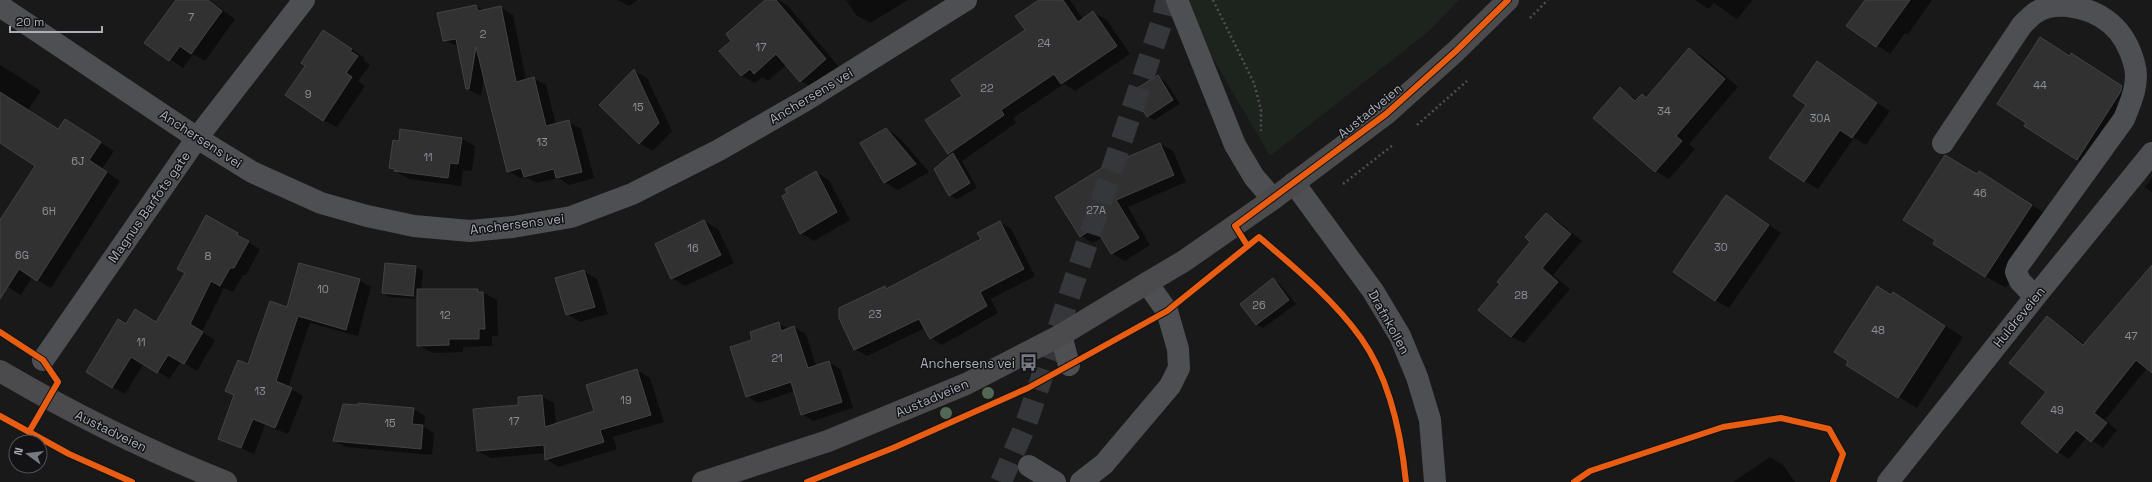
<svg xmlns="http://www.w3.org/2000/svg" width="2152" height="482" font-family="'Space Grotesk',sans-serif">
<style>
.green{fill:#1d241e}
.shadow{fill:#0007}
.building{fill:#313132;stroke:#424346}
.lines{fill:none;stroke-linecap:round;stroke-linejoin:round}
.highway-tunnel{stroke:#36373a;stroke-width:22;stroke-dasharray:22 11;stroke-linecap:butt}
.path{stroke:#4f5054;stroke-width:2.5;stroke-dasharray:2 3;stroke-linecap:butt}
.minor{stroke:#4d4f53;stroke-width:22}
.major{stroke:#4b4b4e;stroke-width:22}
.cycleway-casing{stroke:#131316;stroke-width:8}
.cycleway{stroke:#e95d12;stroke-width:6}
.tree{fill:#526754}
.labels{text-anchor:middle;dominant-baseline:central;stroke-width:3;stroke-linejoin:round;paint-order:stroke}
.number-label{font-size:11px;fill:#8c9098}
.street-label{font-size:13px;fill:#aaafba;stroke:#131316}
.poi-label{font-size:13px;fill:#aaafba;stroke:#131316;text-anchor:end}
</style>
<rect width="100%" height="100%" fill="#19191a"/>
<path class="green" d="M1179,0H1459L1428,32L1270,156Z"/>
<g class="shadow">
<path d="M177,0H209L235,19L205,61L193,54L183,68L146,43Z"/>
<path d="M618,0H638L629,6Z"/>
<path d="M771,0H778L787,5L839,67L814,88L800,81L786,65L768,81L762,77L755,83L742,76L720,51Z"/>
<path d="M846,0H908L870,23L856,15Z"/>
<path d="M1041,0H1070L1083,19L1093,12L1107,20L1130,54L1075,91L1064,84L1013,118L1016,123L962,161L977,188L957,199L950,195L952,155L949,153L963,96L1026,31Z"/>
<path d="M1695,0H1753L1737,19L1714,3L1709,9Z"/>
<path d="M1866,0H1932L1908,34L1905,33L1890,54L1848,26Z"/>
<path d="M476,6L484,11L500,7L513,15L526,80L533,78L546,85L556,125L569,122L581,129L594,178L569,185L558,178L537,183L525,177L520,178L508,171L484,77L481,96L467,89L459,47L444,40Z"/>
<path d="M324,31L365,58L363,60L370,65L358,81L365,86L337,127L323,120L307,65Z"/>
<path d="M2041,38L2093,67L2143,99L2098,172L2077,159L2028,123Z"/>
<path d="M1689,49L1703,57L1738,87L1689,144L1695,149L1669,179L1656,171L1620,89L1638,100L1642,95L1647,98Z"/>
<path d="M1817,63L1890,111L1866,145L1854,138L1818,189L1804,181L1807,105Z"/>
<path d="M0,65L41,91L28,110L59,130L65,120L114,151L102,169L120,181L51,288L32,277L21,295L0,282V222L36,165L0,142Z"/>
<path d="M634,71L647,78L672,131L653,151L639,143Z"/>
<path d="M1158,77L1165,81L1180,104L1154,120L1147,116Z"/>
<path d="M886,129L899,137L929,172L898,190L885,182Z"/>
<path d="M462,139L475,146L472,171L463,170L461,186L409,179L390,168L400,142Z"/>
<path d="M1160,144L1173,151L1186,182L1128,207L1150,245L1125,261L1112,253L1103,237L1093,243L1081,236Z"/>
<path d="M1947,156L1978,174L1980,173L2001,185L2052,218L2006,288L1985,276L1905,220Z"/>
<path d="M816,172L829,180L850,220L814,241L801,233L789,193Z"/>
<path d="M2152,178V192L2145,187Z"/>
<path d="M1726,196L1781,233L1729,308L1715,300Z"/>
<path d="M1546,214L1558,221L1582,241L1553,275L1570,289L1524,343L1512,337L1480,310L1501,284L1532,242Z"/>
<path d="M207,217L250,241L249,243L260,249L246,275H243L233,292L224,288L202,332L215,340L197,371L181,361L170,379L144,363L125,394L112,387L126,325L157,323L186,273Z"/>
<path d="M704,221L718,229L734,263L685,286L672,278Z"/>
<path d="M1000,222L1011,229L1035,276L991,299L998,313L942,345L931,338L925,328L867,356L855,349L885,287L888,289L982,240Z"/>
<path d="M2152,266V371L2147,368L2105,420L2117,430L2103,448L2087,437L2069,459L2058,452L2022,423L2048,392L2047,317L2085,344Z"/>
<path d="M416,267L423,271L421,290H478L497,300L498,336H492V346L463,347V352L432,353L418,345V297L410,293L409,294L417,299L390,297L383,293Z"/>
<path d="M584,271L597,279L608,314L580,322L567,314Z"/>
<path d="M359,280L371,287L358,336L310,323L288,387L303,396L288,434L265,425L254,454L219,438L235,396L227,391L249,366L288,308Z"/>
<path d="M1273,280L1280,284L1296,304L1263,328L1256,324Z"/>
<path d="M1892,296L1911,304L1963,337L1917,408L1847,365Z"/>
<path d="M778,323L789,329L794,327L806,334L816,366L829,362L840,369L853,408L813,421L802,414L795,391L758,403L747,396L753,341Z"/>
<path d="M637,370L650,378L664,422L613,437L617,449L559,467L546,459V453L491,458L478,451L519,406L541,396L554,403L556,424L595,412Z"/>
<path d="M413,409L425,416L424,427L434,433L432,455L346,447L334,441Z"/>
<path d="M1770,457L1783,465L1795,482H1733Z"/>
</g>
<g class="building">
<path d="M176,0H208L222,11L191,54L180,46L169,61L144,43Z"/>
<path d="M765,0H776L826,59L800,82L776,54L754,74L750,69L741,76L719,51L731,41L726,34Z"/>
<path d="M1039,0H1063L1078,22L1093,11L1117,46L1061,84L1054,74L1001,110L1004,115L948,154L925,120L962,96L951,80L1025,30L1015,16Z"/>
<path d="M1865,0H1910L1876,47L1846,26Z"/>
<path d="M476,5L478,11L501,6L516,82L534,77L546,126L569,120L582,172L556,178L554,169L524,177L521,168L507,172L476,47L469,89H466L456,39L443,41L437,13Z"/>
<path d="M323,30L352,49L350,51L358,56L346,73L352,77L323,121L285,95L305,66L301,63Z"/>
<path d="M2040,37L2070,56L2071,53L2122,86L2121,91L2077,160L2024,126L2026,123L1997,104Z"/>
<path d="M1689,48L1725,79L1676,136L1682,141L1655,172L1593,118L1620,87L1635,101L1642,94L1646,98Z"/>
<path d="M1817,61L1877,103L1852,138L1840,130L1804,182L1769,158L1806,105L1793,96Z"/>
<path d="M634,69L659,123L639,144L599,105Z"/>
<path d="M1158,75L1173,100L1147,117L1131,92Z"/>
<path d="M0,92L58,129L65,119L101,142L89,160L107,172L37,281L19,269L0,299V220L35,166L0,143Z"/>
<path d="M886,128L916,164L884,183L860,143Z"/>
<path d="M400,129L462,138L458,164L450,163L448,178L394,171L395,169L389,168L393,140L399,141Z"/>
<path d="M1160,143L1174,175L1116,200L1139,238L1111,254L1095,227L1080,237L1055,197L1102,168Z"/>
<path d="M953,153L970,183L949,196L934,169Z"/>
<path d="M1945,155L1977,174L1979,171L2032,205L1985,277L1933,244L1935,240L1903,220Z"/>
<path d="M816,171L837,212L800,234L782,196L787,193L785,189Z"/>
<path d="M1726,195L1769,225L1715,301L1673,272Z"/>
<path d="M1546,213L1571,234L1542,268L1558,282L1511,337L1478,310L1500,284L1497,282L1530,242L1525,237Z"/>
<path d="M206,215L238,233L237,235L249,241L234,268H230L220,286L211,281L190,324L203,332L184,364L168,355L157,373L131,357L112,388L86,372L118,319L126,324L135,309L156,322L185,273L177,269Z"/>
<path d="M704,220L721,255L671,279L655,244Z"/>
<path d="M1000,221L1024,269L980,292L987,306L930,339L919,319L854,350L839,318V308L885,286L886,289L981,239L977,233Z"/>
<path d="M299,263L360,279L346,330L298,316L276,381L292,388L275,428L253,419L241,448L218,439L234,395L225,391L238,360L248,364L270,301L287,307Z"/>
<path d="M385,263L416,266L413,296L382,293Z"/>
<path d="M2152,265V373L2136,360L2094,413L2107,423L2091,442L2076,430L2057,453L2021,423L2046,392L2009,363L2047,316L2083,345Z"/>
<path d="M584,270L595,307L566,315L555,278Z"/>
<path d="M1273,278L1289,300L1256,325L1240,304Z"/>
<path d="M1877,286L1891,295L1893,292L1945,326L1898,398L1846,365L1848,361L1834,352Z"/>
<path d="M417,289H478V292H483L485,329H479V339H449V345L417,346Z"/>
<path d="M779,322L781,331L794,326L808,368L829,361L842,402L801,415L791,382L746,397L730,347L752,340L750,332Z"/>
<path d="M637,369L651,415L600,430L604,442L545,460L544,445L477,451L473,409L518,405V397L542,395L545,427L594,411L586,385Z"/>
<path d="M358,403L414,408L412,424L423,425L421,449L333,441L343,404L358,405Z"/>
</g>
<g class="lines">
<path class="highway-tunnel" d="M1001,482L1026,424L1162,21L1167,0"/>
<g class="path">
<path d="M1213,0L1254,83L1261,110V131"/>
<path d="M1530,18L1548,0"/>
<path d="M1417,125L1467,81"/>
<path d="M1343,184L1393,145"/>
</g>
<g class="minor">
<path d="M1177,0L1235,145L1254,177L1273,199"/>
<path d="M0,6L197,138L252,172L321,203L367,216L414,226L470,231L513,227L571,217L632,194L719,150L806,100L966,0"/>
<path d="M1943,143L2022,25C2026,21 2031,16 2035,13C2045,6 2056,5 2068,6C2102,10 2125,29 2134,63C2140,82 2131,102 2124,119L2018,266L2016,272L2020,281L2035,297"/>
<path d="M1294,183L1373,291L1400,336L1417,377L1430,420L1435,482"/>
<path d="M1061,335L1069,365"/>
<path d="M43,360L197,138L304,0"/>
<path d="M1029,466L1055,482"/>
<path d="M1081,482L1104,464L1170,386L1179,368L1178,349L1167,311L1147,283"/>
<path d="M1888,482L2035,297L2152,153"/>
</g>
<g class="major">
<path d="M0,371C73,414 148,451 226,482"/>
<path d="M703,482L828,441L966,384L1061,335L1147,283L1184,261L1273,199L1386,114L1456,51L1508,0"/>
</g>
<defs>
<g id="cycleway">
<path d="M1247,245L1235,226L1386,114L1456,51L1508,0"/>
<path d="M0,332L43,360L58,382L29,432"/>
<path d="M0,416L69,454L132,482"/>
<path d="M807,482L893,448L1028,388L1167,311L1259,237C1295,268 1333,299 1361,338C1390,379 1401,433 1406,482"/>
<path d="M1574,482L1590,471L1723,427L1781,418L1829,429L1843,454L1833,482"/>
</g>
</defs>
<use href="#cycleway" class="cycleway-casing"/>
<use href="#cycleway" class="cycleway"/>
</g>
<g class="tree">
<circle cx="988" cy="393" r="6"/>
<circle cx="946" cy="413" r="6"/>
</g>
<defs>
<symbol id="bus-bare" viewBox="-9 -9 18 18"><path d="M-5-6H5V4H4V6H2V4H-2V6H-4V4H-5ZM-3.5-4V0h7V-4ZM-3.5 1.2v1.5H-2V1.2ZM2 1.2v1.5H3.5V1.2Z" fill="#777a82" stroke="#131316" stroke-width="2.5" paint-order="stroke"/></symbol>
</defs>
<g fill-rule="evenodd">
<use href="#bus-bare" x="1016" y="350" width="25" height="25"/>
</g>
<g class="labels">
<g class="number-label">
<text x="191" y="17">7</text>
<text x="483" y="34">2</text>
<text x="1044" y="43">24</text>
<text x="761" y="47">17</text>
<text x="2040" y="85">44</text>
<text x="987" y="88">22</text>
<text x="308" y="94">9</text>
<text x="638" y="107">15</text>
<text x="1664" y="111">34</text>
<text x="1820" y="118">30A</text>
<text x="542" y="142">13</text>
<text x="428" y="157">11</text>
<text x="78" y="161">6J</text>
<text x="1980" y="193">46</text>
<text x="1096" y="210">27A</text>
<text x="49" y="211">6H</text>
<text x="1721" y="247">30</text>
<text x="693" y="248">16</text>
<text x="22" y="255">6G</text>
<text x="208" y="256">8</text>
<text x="323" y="289">10</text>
<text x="1521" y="295">28</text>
<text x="1259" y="305">26</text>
<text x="875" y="314">23</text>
<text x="445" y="315">12</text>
<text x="1878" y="330">48</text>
<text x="2131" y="336">47</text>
<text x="141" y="342">11</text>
<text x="777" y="358">21</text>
<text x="260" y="391">13</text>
<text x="626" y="400">19</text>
<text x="2057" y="410">49</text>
<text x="514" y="421">17</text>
<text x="390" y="423">15</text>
</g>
<g class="street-label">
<text transform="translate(811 96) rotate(-31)">Anchersens vei</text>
<text transform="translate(1370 111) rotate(-39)">Austadveien</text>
<text transform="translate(201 139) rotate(33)">Anchersens vei</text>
<text transform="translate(149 207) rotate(-55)">Magnus Barfots gate</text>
<text transform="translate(517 224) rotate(-7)">Anchersens vei</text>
<text transform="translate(2019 317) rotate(-51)">Huldreveien</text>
<text transform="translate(1389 322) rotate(61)">Drafnkollen</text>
<text transform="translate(932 398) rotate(-23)">Austadveien</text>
<text transform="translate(111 431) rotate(26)">Austadveien</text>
</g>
<g class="poi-label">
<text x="1015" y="363">Anchersens vei</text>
</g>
</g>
<g transform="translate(28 454) rotate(285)"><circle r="19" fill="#131316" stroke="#4f5158"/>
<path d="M0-3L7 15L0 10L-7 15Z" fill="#777a82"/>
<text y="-6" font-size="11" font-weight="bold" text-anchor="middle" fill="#aaafba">N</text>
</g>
<path d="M10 26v6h92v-6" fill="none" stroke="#aaafba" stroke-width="2"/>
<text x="16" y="26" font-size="12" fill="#aaafba" stroke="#131316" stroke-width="3" paint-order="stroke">20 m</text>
</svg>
